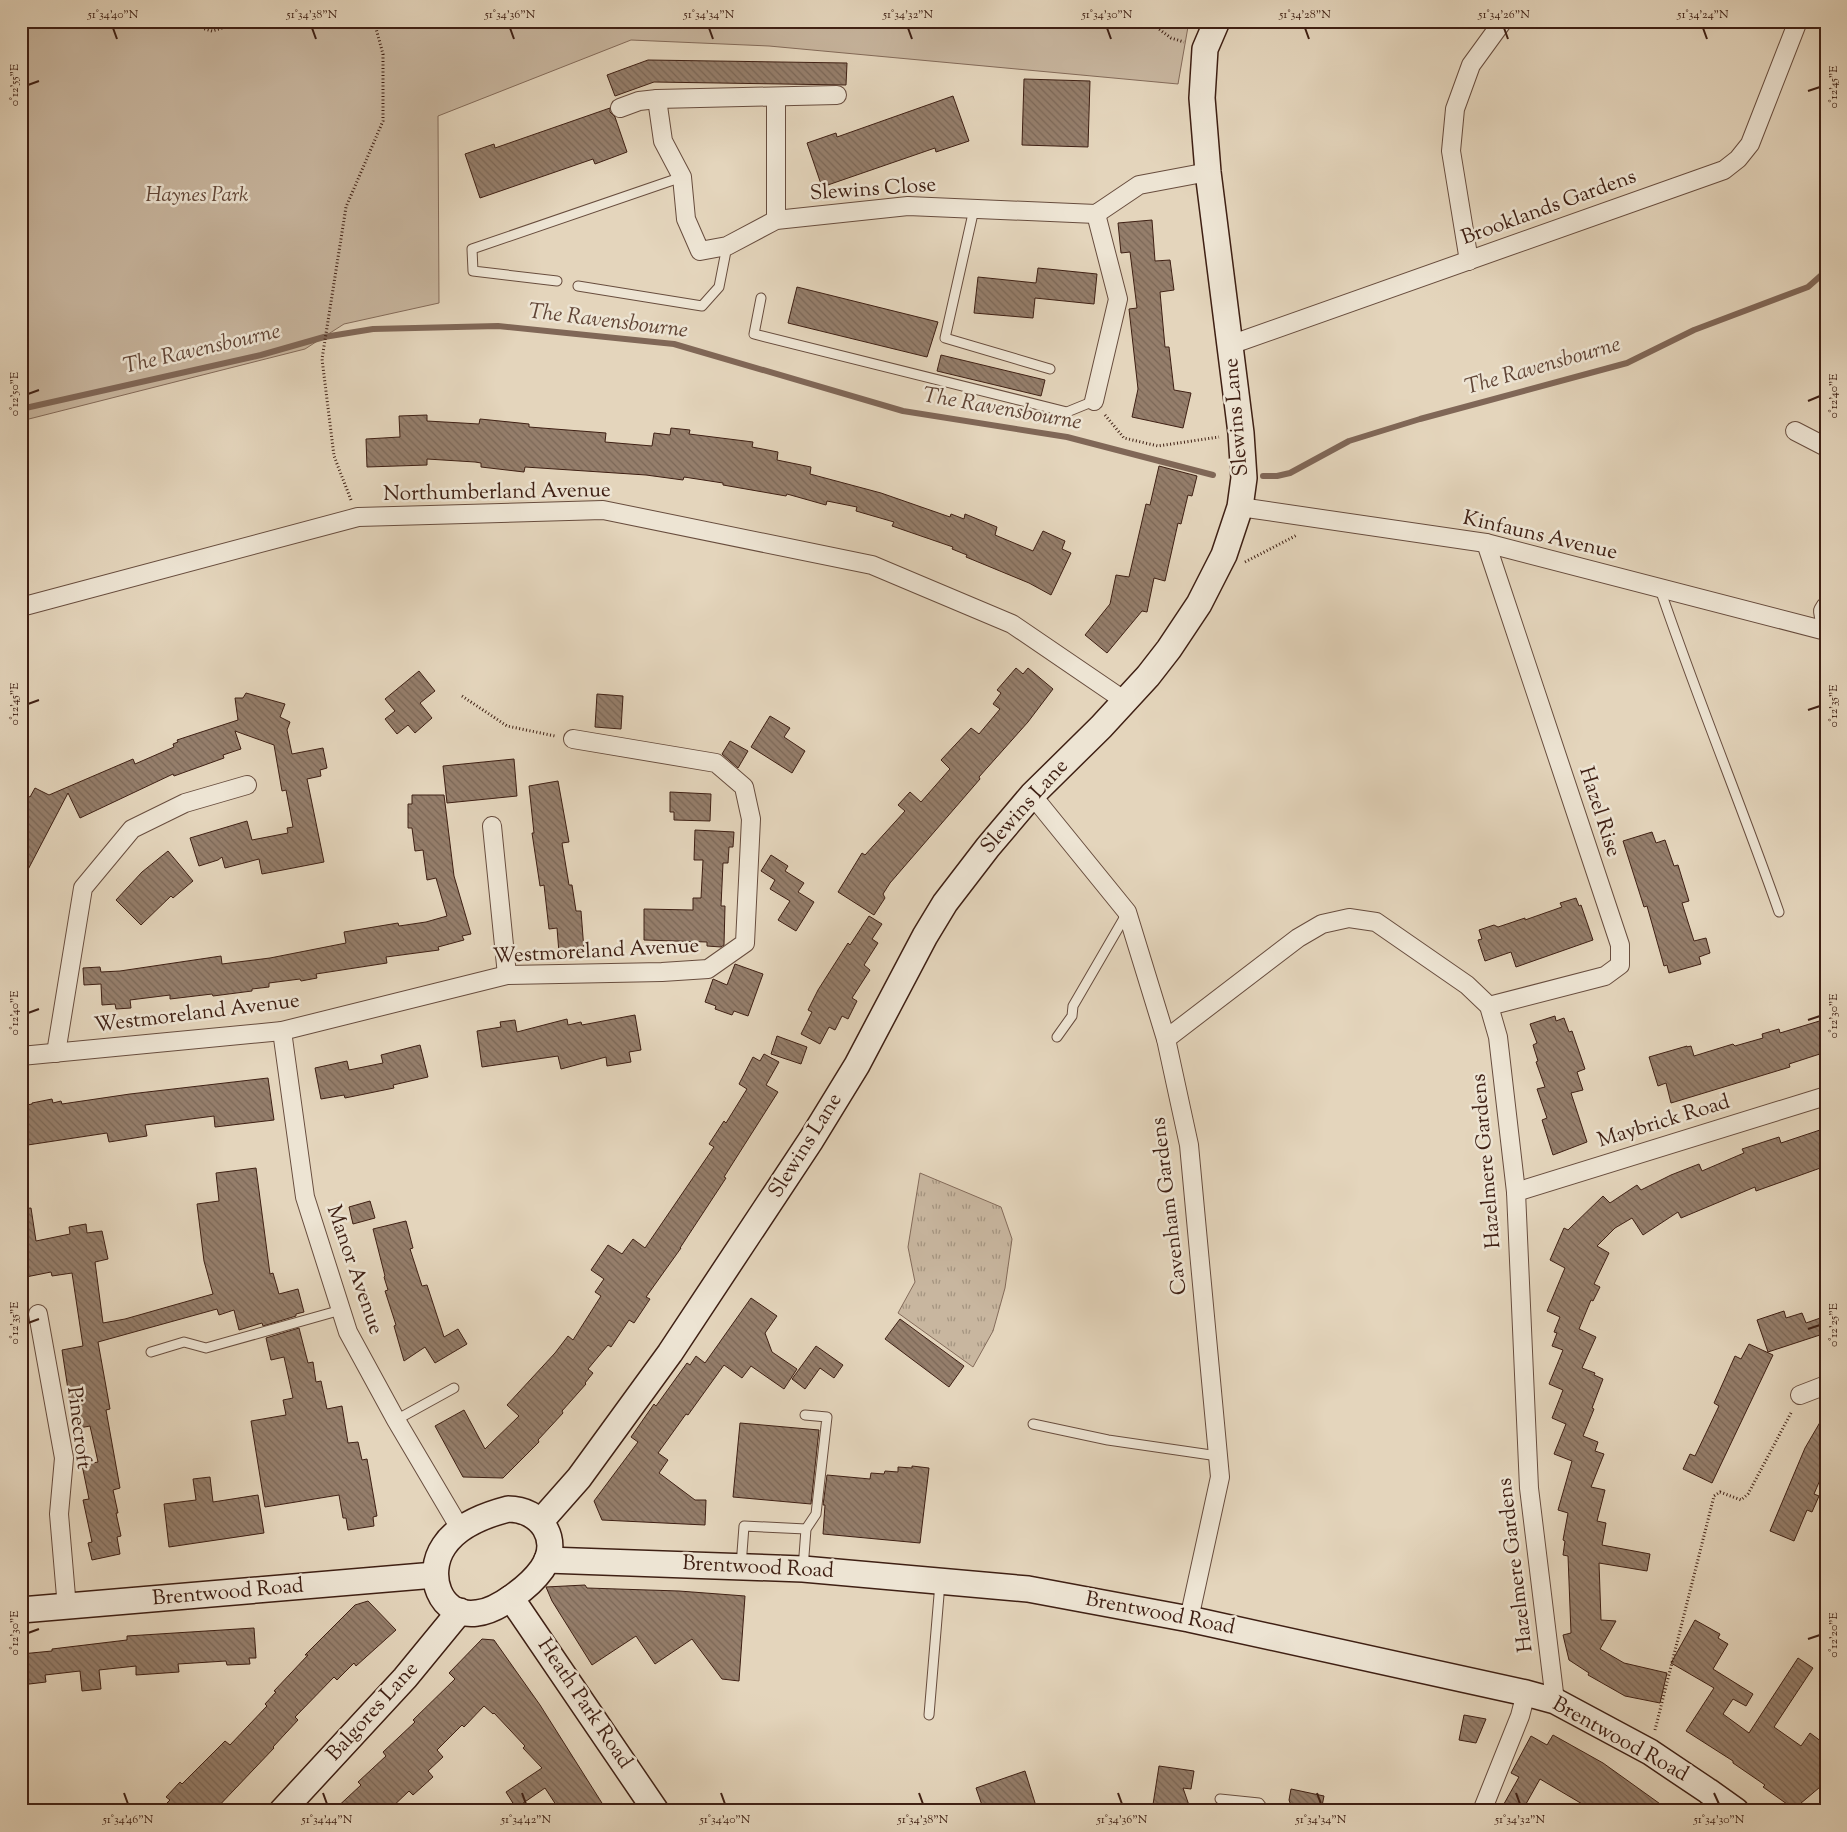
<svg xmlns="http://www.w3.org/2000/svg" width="1847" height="1832" font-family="'Sorts Mill Goudy',serif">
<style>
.grass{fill:url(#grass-tufts);stroke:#846b5a}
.park{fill:#c8b69f;stroke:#846b5a}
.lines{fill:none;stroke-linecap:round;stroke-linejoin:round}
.stream{stroke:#806757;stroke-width:6}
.building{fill:url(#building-back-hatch);stroke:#3f2014}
.lane-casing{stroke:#684d3e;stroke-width:11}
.street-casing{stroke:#684d3e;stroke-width:20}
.secondary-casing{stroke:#3f2014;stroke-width:28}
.path{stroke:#3f2014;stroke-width:3;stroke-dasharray:1 2.5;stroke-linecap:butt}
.lane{stroke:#ede4d3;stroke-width:9}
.street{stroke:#ede4d3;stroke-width:18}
.secondary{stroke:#ede4d3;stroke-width:25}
.ticks{fill:none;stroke:#3f2014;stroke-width:2}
.labels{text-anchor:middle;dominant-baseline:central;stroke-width:5;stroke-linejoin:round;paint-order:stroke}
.street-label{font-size:21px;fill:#3f2014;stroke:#ede4d3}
.park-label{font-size:21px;font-style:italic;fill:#614637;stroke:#ede4d3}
.water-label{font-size:22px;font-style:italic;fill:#604435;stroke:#ede4d3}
.neatline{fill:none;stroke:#3f2014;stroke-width:2}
.ticks-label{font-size:12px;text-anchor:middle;fill:#3f2014}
</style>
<defs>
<pattern id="grass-tufts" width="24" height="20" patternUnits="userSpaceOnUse" patternTransform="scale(1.25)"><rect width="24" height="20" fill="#c8b69f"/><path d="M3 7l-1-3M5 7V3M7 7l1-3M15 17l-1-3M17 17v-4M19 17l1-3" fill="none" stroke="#a49480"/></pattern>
<pattern id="building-back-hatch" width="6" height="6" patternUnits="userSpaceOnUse" patternTransform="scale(1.25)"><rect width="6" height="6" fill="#957e6b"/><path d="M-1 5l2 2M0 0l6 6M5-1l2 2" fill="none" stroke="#7b6757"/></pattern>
</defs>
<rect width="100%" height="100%" fill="#e4d5bc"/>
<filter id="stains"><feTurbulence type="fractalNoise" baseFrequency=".004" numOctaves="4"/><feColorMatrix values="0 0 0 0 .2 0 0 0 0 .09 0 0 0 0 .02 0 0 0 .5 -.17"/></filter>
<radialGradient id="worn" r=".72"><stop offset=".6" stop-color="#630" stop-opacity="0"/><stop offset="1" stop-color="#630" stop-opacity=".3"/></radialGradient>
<path class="grass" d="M920,1173L1001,1207L1012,1239L1005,1288L993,1331L973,1367L898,1313L915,1282L908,1247Z"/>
<path class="park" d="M21,21H1189L1178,84L769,46L631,40L438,116L439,303L344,324L305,349L21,421Z"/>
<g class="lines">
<g class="stream">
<path d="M21,409L261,355L324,337L373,329L498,326L674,344L903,411L1067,437L1213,475"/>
<path d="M1263,476H1277L1290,473L1349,441L1420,419L1627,363L1694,330L1808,287L1826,271"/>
</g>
</g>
<g class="building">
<path d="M648,60L847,63L846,85L654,82L615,96L607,75Z"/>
<path d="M1024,79L1090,81L1088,147L1022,145Z"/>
<path d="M953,96L969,141L936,152L935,148L822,187L807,143L836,133L837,137Z"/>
<path d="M610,108V112L615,117L627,152L595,164L593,159L480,198L465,154L494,144L495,148Z"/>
<path d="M1152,220L1155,261L1170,260L1174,290L1160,292L1165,347H1169L1174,390L1191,393L1183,428L1132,417L1138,389L1129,309L1137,308L1130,252L1121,253L1118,223Z"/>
<path d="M1038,268L1097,274L1094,304L1035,298L1033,318L974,313L978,277L1036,283Z"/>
<path d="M797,287L938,322L927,357L788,323Z"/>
<path d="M941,355L1045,380L1041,396L937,371Z"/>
<path d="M427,415V421L479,424L480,419L529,424V427L606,433L605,442L652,446L654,433L670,435L671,428L690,430L689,434L753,442L752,447L778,452L777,460L811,467L810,474L881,493L950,517L951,514L964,519L965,514L997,527L995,535L1033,551L1043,531L1065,541L1062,549L1071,553L1051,595L1029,583L966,557L967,555L952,549L953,547L892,526L894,522L856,511L857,507L827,501L826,505L787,494L786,496L723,485V483L684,477L683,480L646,475L525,467L524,472L481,467V463L475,462L427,459V465L367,467L366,439L400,437L399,416Z"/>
<path d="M1159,466L1197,476L1192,496L1188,495L1181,524L1178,523L1165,581L1154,578L1147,612L1142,611L1107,653L1085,635L1110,604L1116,575L1129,577L1146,504L1150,505Z"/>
<path d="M1016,668L1023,674L1028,668L1053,689L1028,722L979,777L980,779L890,883L883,894L885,898L874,915L838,892L862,853L865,855L905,811L898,805L910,792L921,802L950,769L941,760L971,728L979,734L1000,709L993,704L1001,693L997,690Z"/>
<path d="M419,671L435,691L420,703L432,718L415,733L408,725L397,734L385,719L395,711L385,699Z"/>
<path d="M246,693L285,704L280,717L290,722L287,730L292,754L323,748L327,768L320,770L321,776L307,779L324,862L262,874L259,859L225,868L222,857L218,860L199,866L190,838L247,821L252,840L288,833L287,828L293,827L286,790L282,791L274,745L235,731L241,749L223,755L224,758L174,776L173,774L80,818L68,793L21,883V793L30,797L35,788L49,795L133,759L135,764L174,747L173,744L178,742L177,740L238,720L235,698H243Z"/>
<path d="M597,694L623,696L621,729L595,727Z"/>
<path d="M770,716L790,728L784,737L805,751L792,773L751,747Z"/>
<path d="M730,741L748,751L738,768L722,754Z"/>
<path d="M514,759L517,796L447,803L443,766Z"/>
<path d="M558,781L569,842L562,843L569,885H572L576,911H581L584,950L559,953L557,928L549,929L544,885L540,886L532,833H534L529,786Z"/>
<path d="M670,792L711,794L710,821L674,820V812H670Z"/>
<path d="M412,795H444L454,876L471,934L462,936L464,940L438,947L439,950L386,957L387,963L316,974L317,978L301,981L300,979L269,983V987L252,989V991L213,996L212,994L170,999V995L130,1000L131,1008L116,1009L115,1004L102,1005L101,984L84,985L83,968L100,967L101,972L120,971L221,956L222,964L270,958L346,943L344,932L398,923L399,926L426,922L447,916L436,878L427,880L423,850L415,851L412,828H408V804H412Z"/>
<path d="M695,830L734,832L733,847H729L728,863H723L721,906H725L724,945L721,947L707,946V942L644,940V909L693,910V898H701L703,860H694Z"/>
<path d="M1652,832L1656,843L1665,840L1674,866L1678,865L1689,901L1682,903L1694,941L1706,938L1710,953L1699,957L1701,964L1669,973L1667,965L1664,966L1647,906L1644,907L1623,841Z"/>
<path d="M168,851L193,881L173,898L171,896L141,925L116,900L142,872Z"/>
<path d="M771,855L788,866L785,871L804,883L798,892L814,902L796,931L778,920L790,901L770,889L775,880L761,871Z"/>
<path d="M1576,898L1579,906L1581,905L1593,940L1516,967L1511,952L1485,961L1478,940L1482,939L1479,930L1494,925L1498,927L1525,918V920L1562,907L1560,903Z"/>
<path d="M869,916L882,924L872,939L878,943L864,965L870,970L852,998L857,1001L848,1019L842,1016L835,1030L829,1027L820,1044L801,1034L812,1012L808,1010L818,990L848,943L850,945Z"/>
<path d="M735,964L763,974L748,1016L734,1011L732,1015L715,1009L716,1006L705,1002L713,979L727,985Z"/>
<path d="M635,1015L641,1050L629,1052L631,1062L607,1066L606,1057L561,1069L558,1056L482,1067L477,1031L501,1027L500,1022L515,1020L517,1032L567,1019L568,1025L581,1022L582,1025Z"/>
<path d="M1555,1016L1556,1021L1564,1018L1569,1032L1572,1031L1585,1069L1577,1072L1583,1090L1571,1093L1587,1142L1553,1155L1542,1120L1547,1118L1537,1089L1545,1087L1536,1062L1538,1061L1533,1045L1537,1043L1530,1024Z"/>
<path d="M1826,1019V1052L1789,1064L1790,1067L1671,1103L1666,1083L1658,1086L1649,1057L1687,1046V1047L1691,1046L1694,1056L1733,1044L1735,1046L1763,1038L1762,1034L1779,1029L1780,1033Z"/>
<path d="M777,1036L807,1047L801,1064L771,1054Z"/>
<path d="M420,1045L428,1077L393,1085L394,1088L345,1098L344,1095L321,1099L315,1068L347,1061L349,1070L383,1063L381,1055Z"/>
<path d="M764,1054L779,1062L766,1085L778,1092L724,1177L726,1178L680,1248H681L646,1297L650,1299L634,1323L629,1320L611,1347L608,1345L588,1369L593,1373L585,1383L586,1384L562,1411L563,1413L538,1440L539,1442L503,1478L463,1477L435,1426L464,1410L485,1449L519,1416L507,1405L555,1353L568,1336L573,1340L601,1296L595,1292L604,1279L591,1270L608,1245L622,1254L633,1239L645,1248L714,1147L709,1144L724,1121L726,1123L747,1089L739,1084L753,1057L760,1061Z"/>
<path d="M268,1078L274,1120L215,1127L214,1116L145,1125L147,1136L109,1142L107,1133L21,1146V1106L32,1104V1103L52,1099L53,1103L61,1101L62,1104L130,1094Z"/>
<path d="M1826,1128V1166L1756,1191L1755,1187L1681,1218L1678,1212L1643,1235L1632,1218L1615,1228L1597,1246L1609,1253L1594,1284L1600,1287L1593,1301L1591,1300L1579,1329L1596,1337L1582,1368L1595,1373L1594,1375L1603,1379L1592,1408L1594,1409L1583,1436L1598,1442L1595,1451L1604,1454L1591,1487L1605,1490L1597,1521L1606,1523L1602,1545L1650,1554L1647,1571L1599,1563L1601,1620L1616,1621L1600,1649L1624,1663L1667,1673L1660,1703L1625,1696L1588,1675L1589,1673L1569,1660L1563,1635L1571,1633L1568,1556L1563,1555L1565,1541L1563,1540L1568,1513L1558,1510L1572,1461L1554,1454L1566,1424L1552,1418L1563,1390L1549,1384L1563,1350L1552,1346L1557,1333L1554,1332L1560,1317L1547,1311L1565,1268L1550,1260L1564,1228L1568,1230L1603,1196L1610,1203L1637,1185L1641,1190L1671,1175L1699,1164L1702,1171L1744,1153L1742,1149L1779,1137L1781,1143Z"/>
<path d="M256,1168L270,1274L273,1273L279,1294L298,1289L304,1312L296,1314V1316L263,1326L262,1323L239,1330L234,1310L219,1315L217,1309L98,1342L110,1409L106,1410L120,1488L113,1490L118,1513H116L121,1536L117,1537L120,1554L92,1560L88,1543L92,1542L83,1500L89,1499L82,1465L98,1462L90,1426L74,1429L62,1350L83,1346L72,1273L52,1276L51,1272L21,1278V1209L31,1208L36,1241L70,1234L69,1227L86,1224L87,1233L102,1231L108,1259L95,1262L103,1323L125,1319L213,1294L204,1261L197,1204L219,1201L216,1173Z"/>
<path d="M370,1201L375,1218L353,1224L349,1207Z"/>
<path d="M406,1221L413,1248L410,1249L422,1286L427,1285L444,1337L458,1329L467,1344L435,1363L425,1347L404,1361L394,1326L396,1325L385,1291L388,1290L384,1277L385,1276L373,1229Z"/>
<path d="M751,1298L777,1316L765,1333L772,1352L797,1369L784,1389L751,1366L742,1378L724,1365L688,1415L686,1414L658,1453L668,1460L659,1473L695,1500H706L705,1525L602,1520L594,1501L638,1442L631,1437L654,1404L656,1406L687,1363L690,1365L696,1356L705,1363Z"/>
<path d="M1784,1311L1786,1318L1802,1313L1806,1323L1826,1316V1333L1768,1352L1757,1320Z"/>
<path d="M900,1319L964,1366L949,1387L885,1339Z"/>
<path d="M299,1328L308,1363L313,1362L316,1382L321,1381L327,1409L342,1406L348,1443L358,1442L362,1460L367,1459L377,1516L373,1517L374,1526L348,1530L346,1518H343L339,1495L265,1507L251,1421L286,1415L283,1400L293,1398L284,1357L271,1360L266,1338Z"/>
<path d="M1749,1344L1773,1355L1712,1483L1683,1469L1690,1454L1695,1456L1719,1406L1714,1403L1735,1356L1741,1359Z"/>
<path d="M816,1346L843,1365L834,1378L820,1368L805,1389L792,1379Z"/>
<path d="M1826,1412V1466L1814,1494L1819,1496L1812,1512L1807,1510L1794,1541L1770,1531L1805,1448Z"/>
<path d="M740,1423L819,1430L811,1504L733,1497Z"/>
<path d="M912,1466L929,1468L920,1543L823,1534L825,1505H823L827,1475L870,1479L871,1473L884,1474L885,1471L898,1472V1467L912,1468Z"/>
<path d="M210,1477L213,1502L258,1495L264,1533L169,1547L164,1504L196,1500L193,1479Z"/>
<path d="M585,1585L587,1588L679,1591L745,1596L739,1681L722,1679L692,1639L655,1664L636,1636L592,1665L552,1601L546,1587Z"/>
<path d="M368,1601L396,1630L356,1666L354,1663L337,1680L334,1677L295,1717L298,1720L273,1747L274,1748L214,1811H159L170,1800L166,1797L180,1782L182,1784L225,1741L230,1745L267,1706L265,1704L276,1692L274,1691L308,1655H305L355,1605Z"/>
<path d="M1695,1620L1720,1634L1718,1638L1728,1644L1713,1669L1753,1694L1746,1706L1733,1699L1723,1714L1749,1733L1798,1658L1813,1668L1774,1727L1801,1746L1810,1733L1826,1745V1755L1821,1763L1826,1770V1782L1794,1809L1763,1787L1765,1785L1733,1763V1761L1686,1731L1714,1688L1671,1663Z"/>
<path d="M254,1628L256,1658H249L250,1664L227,1665L226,1661L178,1664L179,1672L136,1675V1666L99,1670L101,1689L82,1691L80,1671L45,1675L46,1682L21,1685V1654L52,1651V1649L127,1640V1636Z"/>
<path d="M482,1639L494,1640L540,1705L607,1811H560L545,1788L516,1808L506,1792L542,1768L523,1748L525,1746L494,1713L493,1714L484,1706L464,1727L462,1725L437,1750L443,1757L428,1771L433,1777L413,1795L409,1791L388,1811H333L361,1785L358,1782L386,1756L383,1752L415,1722L413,1720L455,1679L449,1673Z"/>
<path d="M1464,1715L1486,1719L1476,1743L1459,1740Z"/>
<path d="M1553,1735L1603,1763L1670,1811H1594L1540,1779L1522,1811H1500L1519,1777L1511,1773L1531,1736L1547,1745Z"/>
<path d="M1159,1766L1194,1771L1191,1789L1183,1788L1191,1811H1152Z"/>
<path d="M1025,1771L1036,1806L1024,1811H984L976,1788Z"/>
<path d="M1291,1789L1324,1796L1321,1811H1293L1289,1800Z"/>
</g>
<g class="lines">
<defs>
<g id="lane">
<path d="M974,209L945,338L1050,369"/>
<path d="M557,281L473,271L472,249L682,177"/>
<path d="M578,286L702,306L719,287L727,246"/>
<path d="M761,298L754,334L1067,412L1094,401"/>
<path d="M1660,589C1697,698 1741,804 1779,912"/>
<path d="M1057,1037L1072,1016L1073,1006L1127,913"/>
<path d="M151,1352L184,1342L206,1348L341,1310"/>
<path d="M396,1420L454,1388"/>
<path d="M1033,1424L1108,1440L1218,1456"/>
<path d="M741,1566L744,1526L806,1529"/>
<path d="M803,1569L806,1529L816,1514L827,1417L805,1415"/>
<path d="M929,1715L940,1583"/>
<path d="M1220,1799L1259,1803L1265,1811"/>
</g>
<g id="street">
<path d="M776,97V220"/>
<path d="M657,99L663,141L682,177L686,219L700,251L727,246L776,220L908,206L1096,214L1139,185L1208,172"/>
<path d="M620,108L639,101L657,99L837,95"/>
<path d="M1469,261L1451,151L1455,109L1471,65L1503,21"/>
<path d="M1230,345L1724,170L1738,159L1750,144L1798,21"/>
<path d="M1094,401L1118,299L1096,214"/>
<path d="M1795,431L1826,447"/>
<path d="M1240,507L1486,543L1826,631"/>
<path d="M1486,543L1620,945V965L1605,976L1489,1006"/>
<path d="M1826,606L1823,611L1826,629"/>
<path d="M21,607L358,517L603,510L872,565L1012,624L1125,701"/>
<path d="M1032,795L1127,912L1166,1039L1189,1145L1220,1477L1189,1619"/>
<path d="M492,826L507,975"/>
<path d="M282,1031L305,1197L348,1332L396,1420L461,1530"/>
<path d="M1166,1039L1298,938L1322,924L1349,918L1376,922L1467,985L1489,1006L1498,1037L1516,1192L1529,1488L1555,1701"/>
<path d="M56,1053L83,888L132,829L185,803L247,785"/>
<path d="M21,1056L282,1031L507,975L662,972L708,969L745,943L751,819L744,787L716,763L573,739"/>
<path d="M1516,1192L1826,1096"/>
<path d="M38,1314L64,1458L59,1514L67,1608"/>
<path d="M1800,1395L1826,1385"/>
<path d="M1482,1811L1520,1716L1526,1693"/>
</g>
<g id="secondary">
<path d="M508,1509C541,1509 562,1540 542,1569C530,1586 498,1611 477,1613C439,1618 425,1574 444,1546C457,1526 485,1515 508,1509Z"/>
<path d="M541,1521L579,1478L670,1353L811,1140L857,1065L925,936L945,903L988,847L1032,795L1101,727L1148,676L1169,649L1199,604L1224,555L1240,507L1244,478L1241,433L1208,172L1202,98L1205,49L1217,21"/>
<path d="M547,1560L803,1569L1028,1589L1189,1619L1526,1693L1555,1701L1650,1752L1708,1791L1736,1811"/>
<path d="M511,1598L656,1811"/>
<path d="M21,1610L435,1575"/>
<path d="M282,1811L405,1678L460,1611"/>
</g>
</defs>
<use href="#lane" class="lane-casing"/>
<use href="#street" class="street-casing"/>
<use href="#secondary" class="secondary-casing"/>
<g class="path">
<path d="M198,21L202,28L212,31L246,21"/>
<path d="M1148,21L1171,38L1184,42"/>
<path d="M1105,415L1124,438L1158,446L1219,437"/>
<path d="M351,500L334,456L322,359L346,207L383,121V54L374,21"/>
<path d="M1245,562L1297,535"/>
<path d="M462,696L507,726L555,736"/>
<path d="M1655,1730L1714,1496L1720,1492L1741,1500L1748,1494L1792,1411"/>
</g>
<use href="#lane" class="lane"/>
<use href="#street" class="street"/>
<use href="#secondary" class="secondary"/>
</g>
<path class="ticks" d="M113,28L117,39M312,28L316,39M510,28L514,39M709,28L713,39M908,28L912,39M1107,28L1111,39M1305,28L1309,39M1504,28L1508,39M1703,28L1707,39M28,85L39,81M1808,91L1820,87M28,394L39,390M1808,401L1820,396M28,704L39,700M1808,710L1820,706M28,1013L39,1009M1808,1020L1820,1016M28,1323L39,1319M1808,1329L1820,1325M28,1633L39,1629M1808,1639L1820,1635M124,1793L128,1804M323,1793L327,1804M522,1793L526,1804M721,1793L725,1804M919,1793L923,1804M1118,1793L1122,1804M1317,1793L1321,1804M1516,1793L1520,1804M1714,1793L1719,1804"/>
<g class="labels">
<g class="street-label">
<text transform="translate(873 190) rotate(-4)">Slewins Close</text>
<text transform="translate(1549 208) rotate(-20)">Brooklands Gardens</text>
<text transform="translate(1237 417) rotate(-95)">Slewins Lane</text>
<text transform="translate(497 493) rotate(-1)">Northumberland Avenue</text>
<text transform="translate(1540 536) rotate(13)">Kinfauns Avenue</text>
<text transform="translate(1025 807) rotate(-48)">Slewins Lane</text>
<text transform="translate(1599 812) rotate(72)">Hazel Rise</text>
<text transform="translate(596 952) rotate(-3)">Westmoreland Avenue</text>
<text transform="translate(197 1014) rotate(-7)">Westmoreland Avenue</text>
<text transform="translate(1664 1122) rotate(-17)">Maybrick Road</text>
<text transform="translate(806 1146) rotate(-58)">Slewins Lane</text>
<text transform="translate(1487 1161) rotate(-95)">Hazelmere Gardens</text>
<text transform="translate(1170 1206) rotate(-97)">Cavenham Gardens</text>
<text transform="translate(354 1270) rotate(71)">Manor Avenue</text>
<text transform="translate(78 1428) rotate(83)">Pinecroft</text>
<text transform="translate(1516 1565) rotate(-97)">Hazelmere Gardens</text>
<text transform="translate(758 1568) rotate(3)">Brentwood Road</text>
<text transform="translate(228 1593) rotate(-5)">Brentwood Road</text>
<text transform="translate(1160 1614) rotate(11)">Brentwood Road</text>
<text transform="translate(584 1704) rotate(56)">Heath Park Road</text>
<text transform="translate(373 1712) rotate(-48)">Balgores Lane</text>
<text transform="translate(1620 1740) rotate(29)">Brentwood Road</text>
</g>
<g class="park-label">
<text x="197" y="196">Haynes Park</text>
</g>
<g class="water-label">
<text transform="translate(608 322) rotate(7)">The Ravensbourne</text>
<text transform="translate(202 350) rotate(-13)">The Ravensbourne</text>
<text transform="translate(1543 367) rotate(-16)">The Ravensbourne</text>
<text transform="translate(1002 410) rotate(10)">The Ravensbourne</text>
</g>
</g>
<rect width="1847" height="1832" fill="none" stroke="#e4d5bc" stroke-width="55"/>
<rect x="28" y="28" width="1792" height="1776" class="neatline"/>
<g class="ticks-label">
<text x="113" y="18">51°34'40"N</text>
<text x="312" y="18">51°34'38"N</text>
<text x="510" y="18">51°34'36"N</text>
<text x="709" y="18">51°34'34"N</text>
<text x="908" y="18">51°34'32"N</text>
<text x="1107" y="18">51°34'30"N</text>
<text x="1305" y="18">51°34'28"N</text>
<text x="1504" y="18">51°34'26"N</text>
<text x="1703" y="18">51°34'24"N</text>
<text transform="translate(14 85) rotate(-90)" y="4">0°12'55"E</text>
<text transform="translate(1833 87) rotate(-90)" y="4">0°12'45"E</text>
<text transform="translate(14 394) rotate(-90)" y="4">0°12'50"E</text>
<text transform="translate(1833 396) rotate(-90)" y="4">0°12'40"E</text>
<text transform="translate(14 704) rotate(-90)" y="4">0°12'45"E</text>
<text transform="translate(1833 706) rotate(-90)" y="4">0°12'35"E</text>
<text transform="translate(14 1013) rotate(-90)" y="4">0°12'40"E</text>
<text transform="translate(1833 1016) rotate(-90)" y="4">0°12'30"E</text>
<text transform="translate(14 1323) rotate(-90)" y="4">0°12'35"E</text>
<text transform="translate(1833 1325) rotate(-90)" y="4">0°12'25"E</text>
<text transform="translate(14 1633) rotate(-90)" y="4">0°12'30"E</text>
<text transform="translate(1833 1635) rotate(-90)" y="4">0°12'20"E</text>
<text x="128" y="1823">51°34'46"N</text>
<text x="327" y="1823">51°34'44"N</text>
<text x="526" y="1823">51°34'42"N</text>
<text x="725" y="1823">51°34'40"N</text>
<text x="923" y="1823">51°34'38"N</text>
<text x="1122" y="1823">51°34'36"N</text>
<text x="1321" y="1823">51°34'34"N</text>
<text x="1520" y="1823">51°34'32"N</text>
<text x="1719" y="1823">51°34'30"N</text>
</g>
<rect width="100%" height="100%" filter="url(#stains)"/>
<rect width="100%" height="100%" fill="url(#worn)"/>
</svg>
